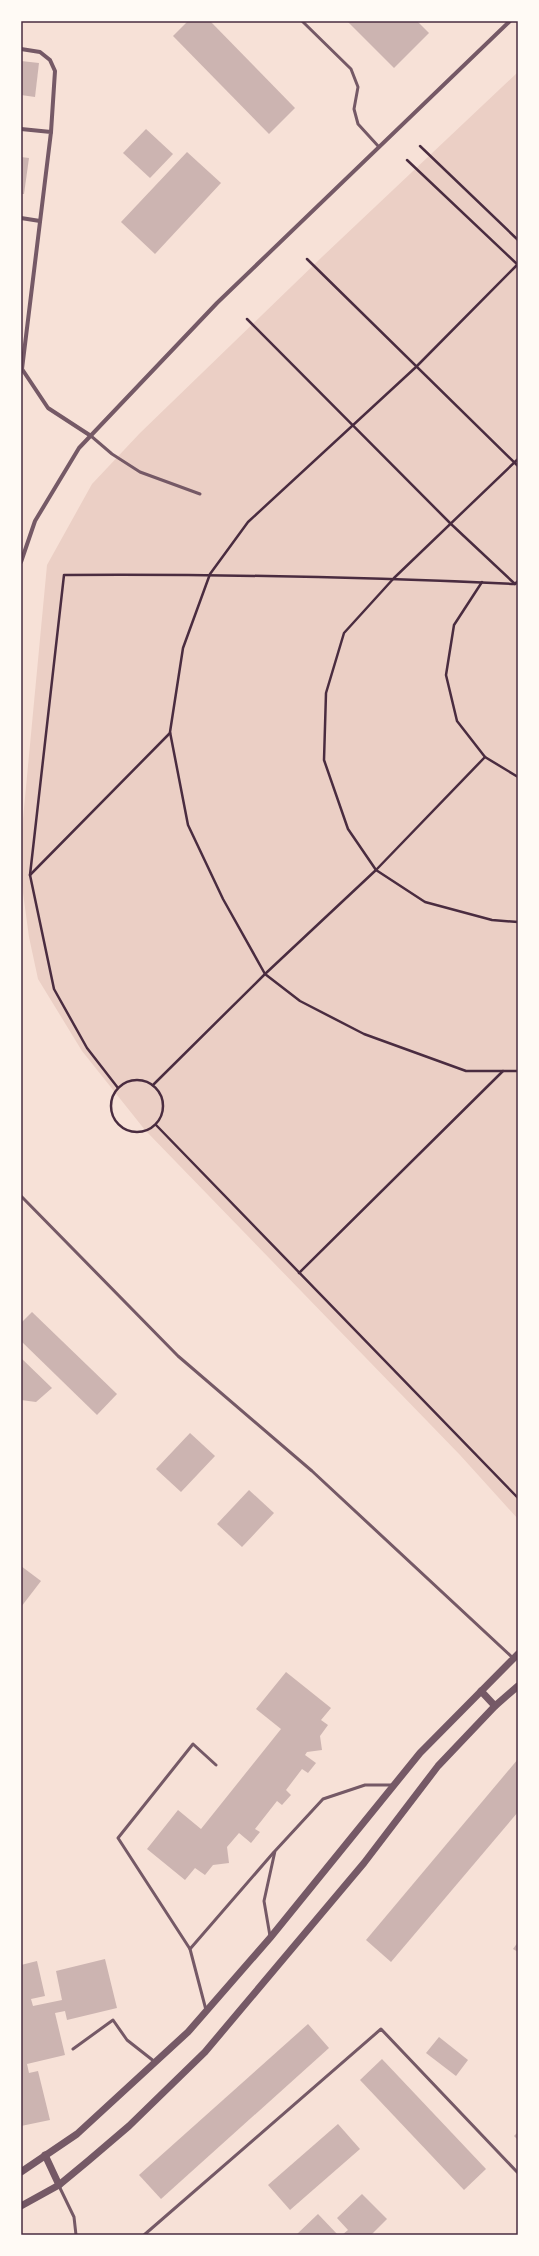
<svg xmlns="http://www.w3.org/2000/svg" width="539" height="2256" font-family="Rubik,sans-serif">
<style>
.green{fill:#ebcfc5}
.building{fill:#ccb4b1}
.lines{fill:none;stroke-linecap:round;stroke-linejoin:round}
.path{stroke:#4a2c40;stroke-width:2.5}
.service{stroke:#755966;stroke-width:3}
.minor{stroke:#755966;stroke-width:4}
.tertiary{stroke:#755966;stroke-width:7}
.neatline{fill:none;stroke:#4a2c40;stroke-width:1.5}
</style>
<rect width="100%" height="100%" fill="#f7e1d7"/>
<path class="green" d="M518,72V1519L460,1455L145,1130L82,1051L38,979L29,937L21,878V840L47,565L92,484L140,433L322,257Z"/>
<g class="building">
<path d="M188,21H210L295,108L269,134L173,36Z"/>
<path d="M347,21H417L429,33L394,68Z"/>
<path d="M21,61L39,63L35,97L21,95Z"/>
<path d="M146,129L173,154L150,178L123,153Z"/>
<path d="M187,152L221,183L155,254L121,222Z"/>
<path d="M21,157L29,158L24,194H21Z"/>
<path d="M32,1312L117,1394L97,1415L21,1341V1323Z"/>
<path d="M21,1358L52,1388L36,1402L21,1400Z"/>
<path d="M190,1433L215,1456L181,1492L156,1469Z"/>
<path d="M249,1490L274,1513L242,1547L217,1524Z"/>
<path d="M21,1566L41,1581L21,1607Z"/>
<path d="M286,1672L331,1708L321,1720L328,1725L320,1736L322,1750L307,1752L305,1755L316,1763L308,1773L302,1769L286,1790L291,1795L282,1805L277,1801L255,1829L260,1832L251,1843L239,1833L227,1847L229,1863L213,1865L205,1875L195,1868L185,1880L147,1849L178,1810L201,1829L281,1729L256,1709Z"/>
<path d="M518,1759V1812L391,1962L366,1940Z"/>
<path d="M518,1942V1952L513,1949Z"/>
<path d="M105,1959L117,2008L67,2020L65,2011L55,2013L65,2055L27,2064L29,2073L38,2071L50,2120L21,2126V1965L37,1961L45,1996L31,1999L33,2006L62,2000L56,1971Z"/>
<path d="M308,2024L329,2048L161,2199L139,2175Z"/>
<path d="M439,2037L468,2060L456,2076L426,2053Z"/>
<path d="M382,2059L486,2169L464,2190L360,2080Z"/>
<path d="M338,2124L360,2149L290,2210L268,2185Z"/>
<path d="M518,2132V2140L514,2136Z"/>
<path d="M362,2194L387,2219L371,2235H342L348,2230L337,2218Z"/>
<path d="M318,2214L338,2235H296Z"/>
</g>
<g class="lines">
<g class="path">
<path d="M420,146L518,240"/>
<path d="M407,160L518,265"/>
<path d="M307,259L518,466"/>
<path d="M518,264L416,367L248,522L210,574L183,648L170,732L188,825L223,899L265,974L300,1001L364,1034L466,1071H518"/>
<path d="M247,319L451,524L515,584"/>
<path d="M518,459L394,578L344,633L326,693L324,760L348,829L376,870L425,902L492,920L518,922"/>
<path d="M482,582L454,625L446,675L457,721L485,757L518,777"/>
<path d="M30,875L170,733"/>
<circle cx="137" cy="1106" r="26"/>
<path d="M153,1085L265,974L376,870L485,757"/>
<path d="M118,1088L87,1048L54,989L30,875L64,575C215,574 365,577 515,584L518,581"/>
<path d="M156,1125L518,1498"/>
<path d="M299,1273L503,1071"/>
</g>
<g class="service">
<path d="M302,21L351,69L358,87L354,109L358,124L379,147"/>
<path d="M91,436L112,454L140,472L200,494"/>
<path d="M21,1196L178,1356L312,1471L513,1658"/>
<path d="M270,1936L264,1901L275,1851L323,1799L365,1785H393"/>
<path d="M190,1949L118,1838L193,1744L216,1765"/>
<path d="M206,2010L190,1949L274,1852"/>
<path d="M73,2049L113,2020L127,2040L155,2062"/>
<path d="M59,2186L74,2217L76,2235"/>
<path d="M144,2235L381,2029L518,2173"/>
</g>
<g class="minor">
<path d="M21,49L40,52L50,60L55,71L51,132"/>
<path d="M21,129L51,132L22,369L48,408L91,436"/>
<path d="M21,218L40,221"/>
<path d="M21,562L35,521L79,448L217,303L510,21"/>
</g>
<g class="tertiary">
<path d="M481,1691L495,1706"/>
<path d="M45,2155L59,2185"/>
<path d="M21,2172L77,2134L188,2032L270,1938L420,1753L518,1654"/>
<path d="M21,2206L59,2185L88,2161L129,2126L205,2052L364,1863L438,1766L495,1706L518,1686"/>
</g>
</g>
<rect width="539" height="2256" fill="none" stroke="#fffaf5" stroke-width="44"/>
<rect x="22" y="22" width="495" height="2212" class="neatline"/>
</svg>
